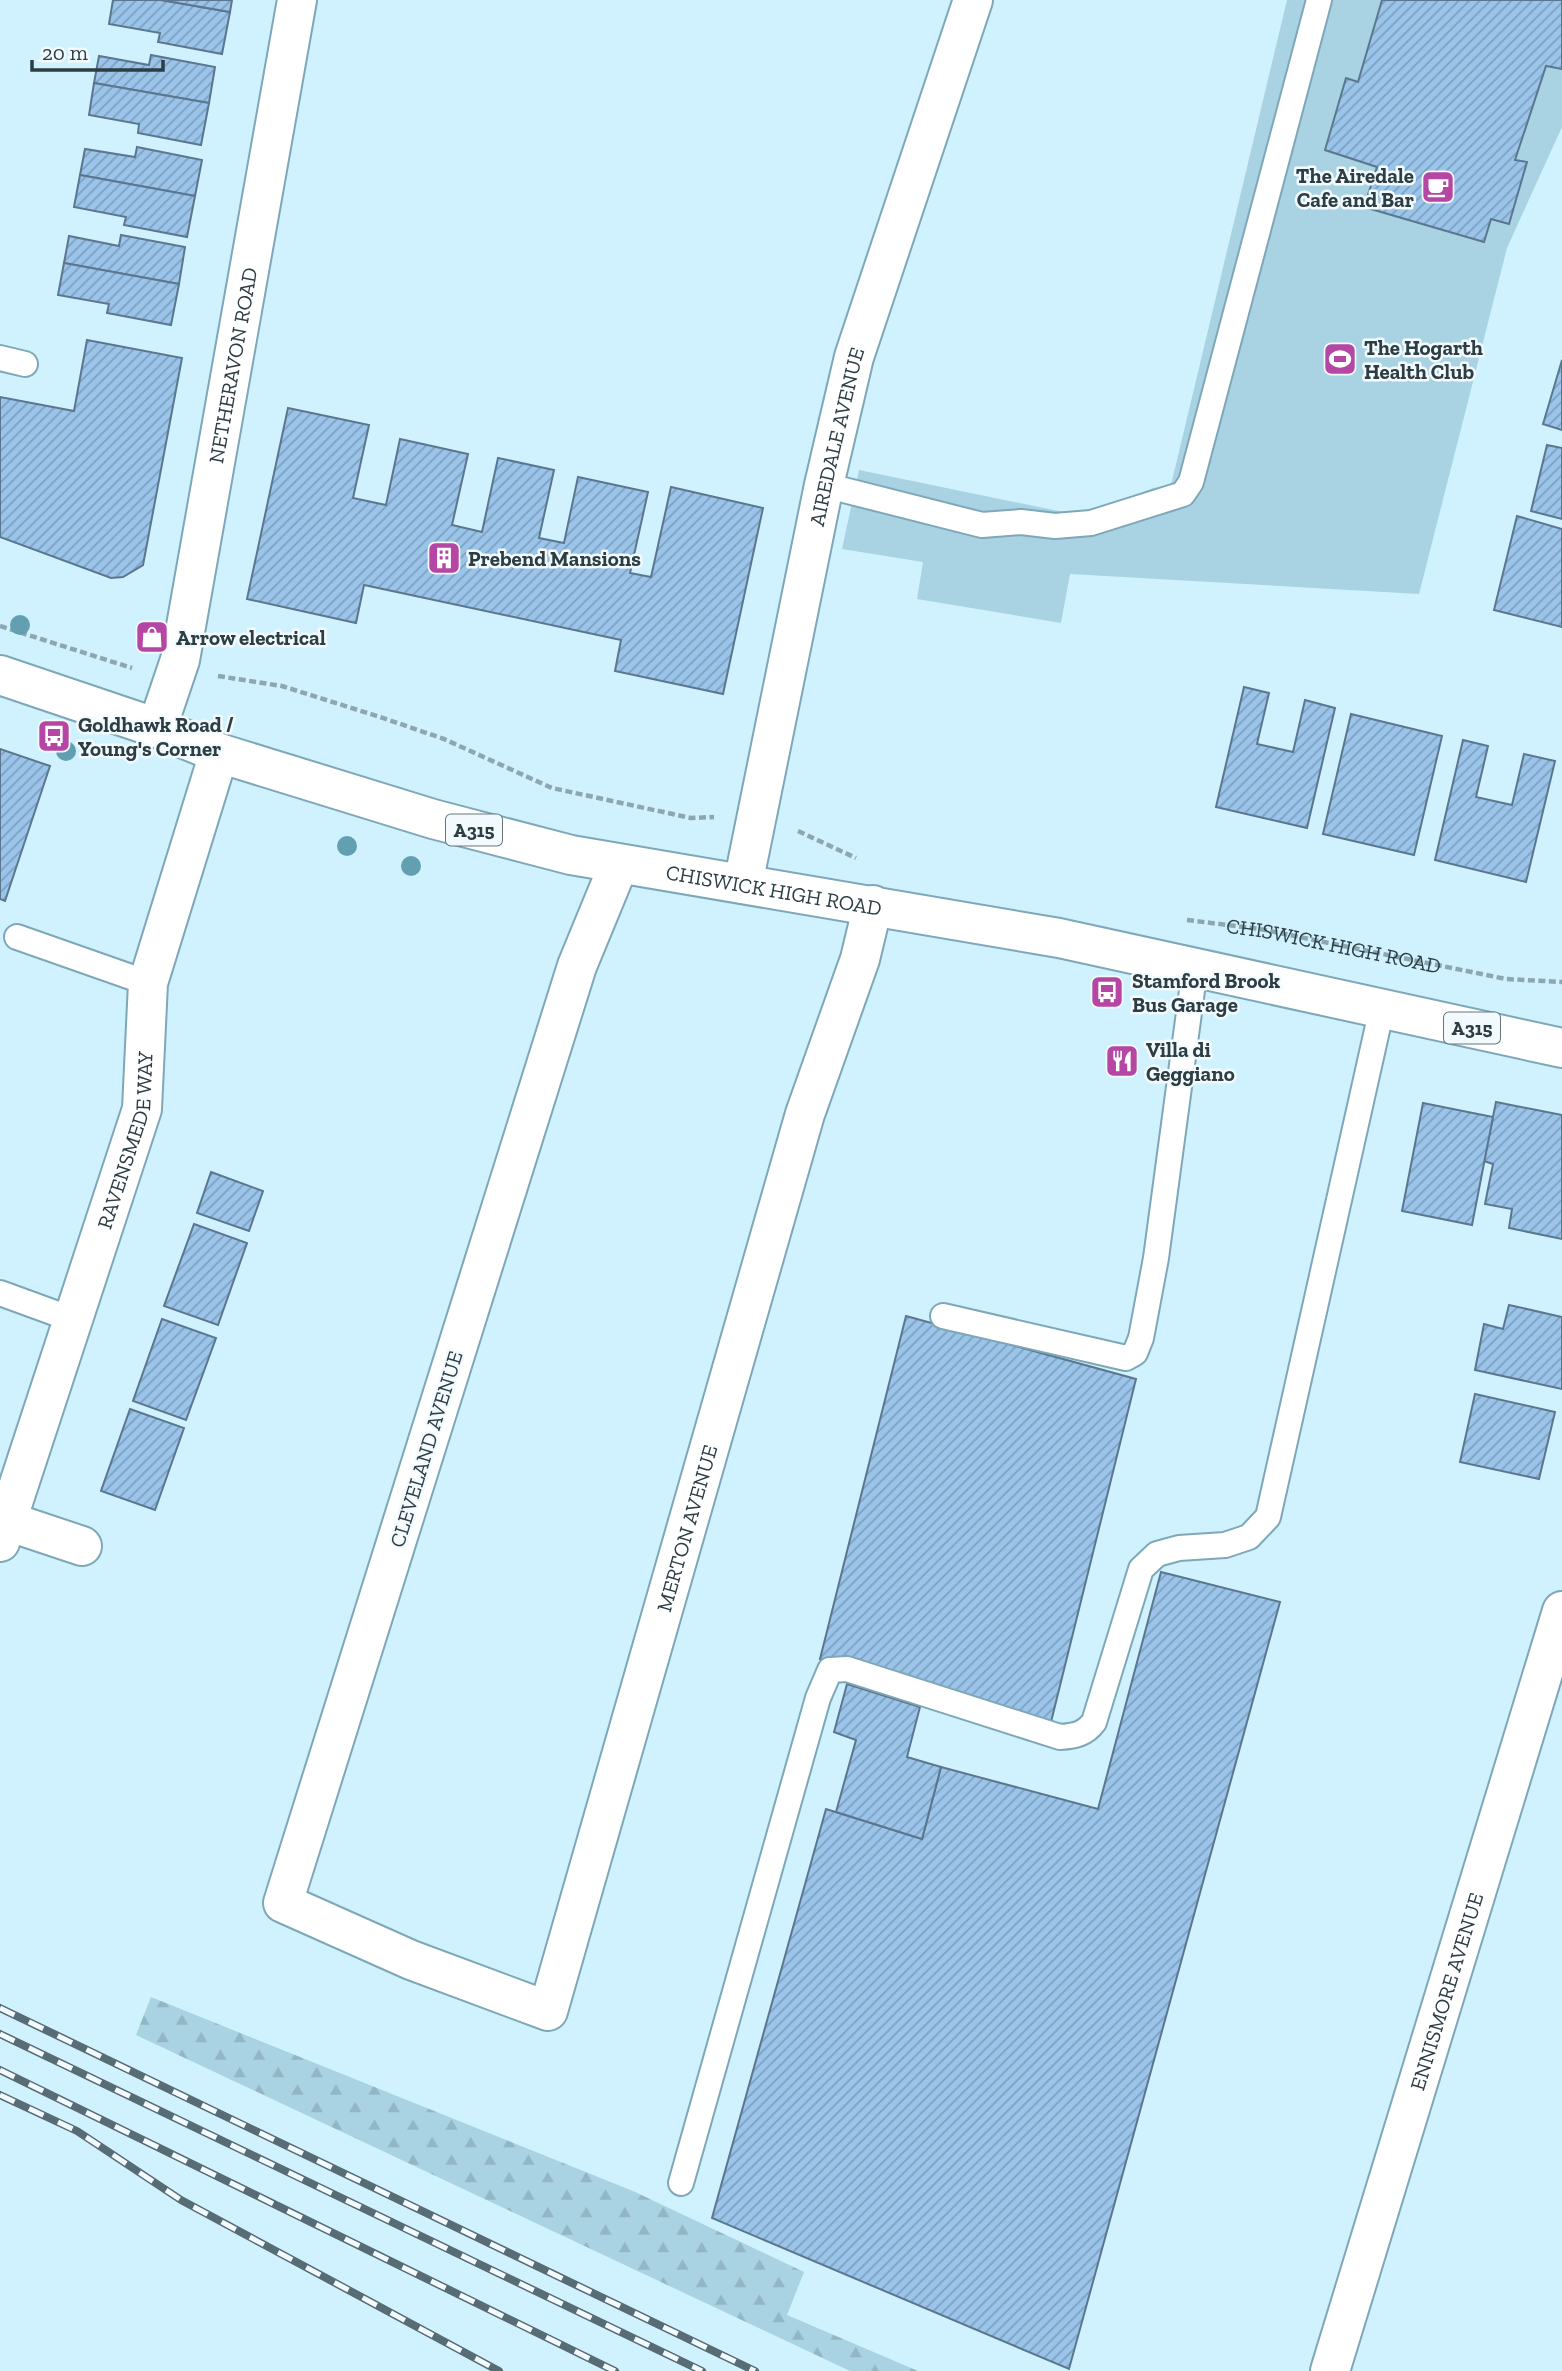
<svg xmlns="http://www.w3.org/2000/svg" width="1562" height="2371" font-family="'Zilla Slab',serif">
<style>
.grass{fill:#a9d3e3}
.forest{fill:url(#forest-firs)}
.building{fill:url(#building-hatch);stroke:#5b7790;stroke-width:2}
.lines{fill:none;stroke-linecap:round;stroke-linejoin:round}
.service-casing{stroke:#7ea7b7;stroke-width:28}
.minor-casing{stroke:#7ea7b7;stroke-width:42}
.primary-casing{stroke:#7ea7b7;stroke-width:42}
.path{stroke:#8ca7b1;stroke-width:4.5;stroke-dasharray:7 3.5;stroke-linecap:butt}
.service{stroke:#fff;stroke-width:24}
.minor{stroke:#fff;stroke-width:38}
.primary{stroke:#fff;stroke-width:38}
.rail-casing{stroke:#576c74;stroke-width:8}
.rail{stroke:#f2fafe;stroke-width:5;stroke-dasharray:16;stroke-linecap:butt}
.tree{fill:#619fb1}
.labels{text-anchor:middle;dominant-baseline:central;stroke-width:5;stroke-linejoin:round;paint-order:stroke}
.shield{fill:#f2fafe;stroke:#67767b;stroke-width:2}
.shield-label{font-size:19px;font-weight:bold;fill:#2c3d43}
.poi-label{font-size:21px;font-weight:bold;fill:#2c3d43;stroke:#f2fafe;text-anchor:start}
.street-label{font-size:21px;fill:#2c3d43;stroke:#f2fafe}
</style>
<defs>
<pattern id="forest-firs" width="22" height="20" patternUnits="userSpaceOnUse" patternTransform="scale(1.75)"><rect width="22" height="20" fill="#a9d3e3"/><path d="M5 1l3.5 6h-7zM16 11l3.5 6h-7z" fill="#92b6c4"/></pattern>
<pattern id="building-hatch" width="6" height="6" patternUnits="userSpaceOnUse" patternTransform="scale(1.75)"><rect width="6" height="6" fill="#9ac4e9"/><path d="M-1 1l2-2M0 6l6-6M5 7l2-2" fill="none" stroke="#7ea0be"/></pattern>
</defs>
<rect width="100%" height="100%" fill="#d0f2ff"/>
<path class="grass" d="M1287,0H1562V127L1507,248L1419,594L1070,574L1061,623L917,599L923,562L842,549L859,470L1083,516L1153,488L1171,485Z"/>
<path class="forest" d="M151,1997L633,2191L804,2272L787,2315L918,2371H850L136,2035Z"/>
<g class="building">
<path d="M113,0H161L230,12L222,54L158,42L160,33L109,24Z"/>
<path d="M161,0H232L230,12Z"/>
<path d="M1382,0H1562V69L1546,66L1515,160L1527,162L1509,224L1491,219L1484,242L1364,207L1377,167L1325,150L1346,78L1358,82Z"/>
<path d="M151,55L215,67L209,103L94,83L99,56L149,65Z"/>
<path d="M94,83L209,103L201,145L138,133L139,124L89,115Z"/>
<path d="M137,147L202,160L195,196L80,175L85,149L135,157Z"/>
<path d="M80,175L195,196L187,237L124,225L126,217L74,207Z"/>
<path d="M121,235L185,247L179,284L64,263L69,236L119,246Z"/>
<path d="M64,263L179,284L171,325L107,313L109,304L58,295Z"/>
<path d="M87,340L182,358L143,565L123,577L111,578L0,537V397L74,411Z"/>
<path d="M1562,360V430L1543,424Z"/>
<path d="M288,408L369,425L353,498L386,505L400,439L468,454L452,525L482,532L498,458L554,470L539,538L564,543L578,477L648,492L630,573L651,577L671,487L763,508L723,694L615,671L621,640L364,585L356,623L247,599Z"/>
<path d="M1547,445L1562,448V519L1531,511Z"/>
<path d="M1517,516L1562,529V627L1494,610Z"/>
<path d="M1244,687L1269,693L1257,744L1293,752L1305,700L1335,708L1307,828L1216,807Z"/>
<path d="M1351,714L1442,736L1414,855L1323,834Z"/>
<path d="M1463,740L1488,746L1476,797L1512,805L1524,754L1555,761L1526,882L1435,860Z"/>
<path d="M0,749L50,766L5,901L0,899Z"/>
<path d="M1496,1102L1562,1115V1239L1509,1228L1512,1209L1485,1204L1493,1164L1484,1161Z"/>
<path d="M1423,1103L1493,1117L1472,1225L1402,1211Z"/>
<path d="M211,1172L263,1191L249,1231L197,1213Z"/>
<path d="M194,1224L247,1243L218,1325L164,1306Z"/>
<path d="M1509,1305L1562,1317V1389L1475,1370L1484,1324L1503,1329Z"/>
<path d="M906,1316L1136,1379L1050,1726L820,1659Z"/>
<path d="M162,1319L216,1338L186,1420L133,1401Z"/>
<path d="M1475,1394L1555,1412L1539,1479L1460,1462Z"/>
<path d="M130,1409L184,1428L155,1510L101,1491Z"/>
<path d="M1161,1572L1280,1602L1069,2369L712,2218L826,1809L922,1839L941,1767L1098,1809Z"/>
<path d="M847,1684L920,1707L907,1757L941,1767L922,1839L836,1812L856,1740L834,1732Z"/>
</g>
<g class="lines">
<defs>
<g id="service">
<path d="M0,358L25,364"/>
<path d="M824,485L982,525L1021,522L1055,526L1091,523L1183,494L1191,482L1319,0"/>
<path d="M17,937L148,983"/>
<path d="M0,1293L74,1320"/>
<path d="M943,1316L1126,1358L1135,1353L1141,1338L1156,1258L1195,968"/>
<path d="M681,2183L818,1698L830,1670L847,1669L1060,1737C1075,1736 1085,1734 1094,1722L1141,1569L1157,1554L1179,1548L1225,1545L1249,1537L1268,1517L1382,1008"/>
</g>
<g id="minor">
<path id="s2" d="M157,728L180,660L297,0"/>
<path id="s3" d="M619,864L577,966L283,1903L411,1960L548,2011L805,1114L860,959L873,905"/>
<path id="s4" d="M743,884L824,485L854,357L973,0"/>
<path d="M7,1521L82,1546"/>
<path id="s5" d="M0,1542L142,1109L148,983L219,753"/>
<path id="s6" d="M1330,2371L1562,1611"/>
</g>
<g id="primary">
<path id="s7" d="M0,675L157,728L219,753L433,819L571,855L1059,938L1562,1048"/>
</g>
</defs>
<use href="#service" class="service-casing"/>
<use href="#minor" class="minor-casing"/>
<use href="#primary" class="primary-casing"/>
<g class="path">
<path d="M0,626L132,668"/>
<path d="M218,676L282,686L380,717L444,739L552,788L691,818L714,817"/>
<path d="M798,831L856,858"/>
<path id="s1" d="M1187,920L1260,929L1506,979L1562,982"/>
</g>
<use href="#service" class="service"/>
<use href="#minor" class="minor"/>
<use href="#primary" class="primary"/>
<defs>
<g id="rail">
<path d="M0,2008L755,2371"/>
<path d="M0,2034L702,2371"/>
<path d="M0,2070L615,2371"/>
<path d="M0,2095L77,2131L181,2200L499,2371"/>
</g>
</defs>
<use href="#rail" class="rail-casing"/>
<use href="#rail" class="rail"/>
</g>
<g class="tree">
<circle cx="20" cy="625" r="10"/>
<circle cx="66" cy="751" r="10"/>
<circle cx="347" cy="846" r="10"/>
<circle cx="411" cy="866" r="10"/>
</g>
<defs>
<symbol id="cafe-square" viewBox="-11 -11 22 22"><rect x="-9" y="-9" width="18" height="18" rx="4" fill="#b546a4" stroke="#f2fafe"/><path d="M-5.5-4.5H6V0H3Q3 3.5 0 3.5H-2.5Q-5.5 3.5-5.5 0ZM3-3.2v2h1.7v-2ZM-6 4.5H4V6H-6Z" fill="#fff"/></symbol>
<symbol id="stadium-square" viewBox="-11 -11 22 22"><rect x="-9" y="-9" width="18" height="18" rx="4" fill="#b546a4" stroke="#f2fafe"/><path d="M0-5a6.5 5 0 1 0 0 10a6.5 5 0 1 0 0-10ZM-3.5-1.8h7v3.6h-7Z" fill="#fff"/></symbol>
<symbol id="building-square" viewBox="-11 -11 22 22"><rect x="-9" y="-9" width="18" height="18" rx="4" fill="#b546a4" stroke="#f2fafe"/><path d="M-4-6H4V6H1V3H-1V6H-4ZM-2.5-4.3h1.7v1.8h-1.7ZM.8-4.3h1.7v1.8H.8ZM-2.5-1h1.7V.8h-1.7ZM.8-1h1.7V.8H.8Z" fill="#fff"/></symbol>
<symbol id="shop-square" viewBox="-11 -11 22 22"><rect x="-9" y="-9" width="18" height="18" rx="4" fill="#b546a4" stroke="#f2fafe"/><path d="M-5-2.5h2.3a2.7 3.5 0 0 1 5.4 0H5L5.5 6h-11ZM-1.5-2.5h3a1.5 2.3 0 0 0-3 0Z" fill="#fff"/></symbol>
<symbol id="bus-square" viewBox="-11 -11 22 22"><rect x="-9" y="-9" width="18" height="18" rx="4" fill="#b546a4" stroke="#f2fafe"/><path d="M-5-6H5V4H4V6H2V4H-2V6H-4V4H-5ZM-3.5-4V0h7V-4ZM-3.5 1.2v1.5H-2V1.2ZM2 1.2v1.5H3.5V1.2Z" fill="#fff"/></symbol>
<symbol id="restaurant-square" viewBox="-11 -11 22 22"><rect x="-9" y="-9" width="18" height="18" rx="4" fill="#b546a4" stroke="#f2fafe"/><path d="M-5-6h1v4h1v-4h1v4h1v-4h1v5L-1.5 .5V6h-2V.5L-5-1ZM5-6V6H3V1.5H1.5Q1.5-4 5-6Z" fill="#fff"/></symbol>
</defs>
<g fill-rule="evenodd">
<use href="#cafe-square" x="1419" y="168" width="38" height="38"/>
<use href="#stadium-square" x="1321" y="340" width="38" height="38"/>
<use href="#building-square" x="425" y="539" width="38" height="38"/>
<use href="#shop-square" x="133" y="618" width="38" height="38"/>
<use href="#bus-square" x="35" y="717" width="38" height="38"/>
<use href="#bus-square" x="1088" y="973" width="38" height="38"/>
<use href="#restaurant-square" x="1103" y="1042" width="38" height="38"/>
</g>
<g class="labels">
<g class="shield">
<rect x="446" y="814.5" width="56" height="31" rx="5"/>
<rect x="1444" y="1012.5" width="56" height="31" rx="5"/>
</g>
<g class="shield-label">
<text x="474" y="830">A315</text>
<text x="1472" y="1028">A315</text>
</g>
<g class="poi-label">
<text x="1414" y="175" text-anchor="end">The Airedale<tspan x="1414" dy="24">Cafe and Bar</tspan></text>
<text x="1364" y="347">The Hogarth<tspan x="1364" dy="24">Health Club</tspan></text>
<text x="468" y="558">Prebend Mansions</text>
<text x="176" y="637">Arrow electrical</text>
<text x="78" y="724">Goldhawk Road /<tspan x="78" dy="24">Young's Corner</tspan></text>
<text x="1132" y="980">Stamford Brook<tspan x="1132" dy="24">Bus Garage</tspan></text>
<text x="1146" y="1049">Villa di<tspan x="1146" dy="24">Geggiano</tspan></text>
</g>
<g class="street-label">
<text stroke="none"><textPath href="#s2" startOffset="371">NETHERAVON ROAD</textPath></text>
<text stroke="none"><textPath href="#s4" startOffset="457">AIREDALE AVENUE</textPath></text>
<text stroke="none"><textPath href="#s7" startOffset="805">CHISWICK HIGH ROAD</textPath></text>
<text stroke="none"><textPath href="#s1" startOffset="149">CHISWICK HIGH ROAD</textPath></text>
<text stroke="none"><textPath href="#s5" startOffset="422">RAVENSMEDE WAY</textPath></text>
<text transform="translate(426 1449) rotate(-73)">CLEVELAND AVENUE</text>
<text stroke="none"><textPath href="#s3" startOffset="1881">MERTON AVENUE</textPath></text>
<text stroke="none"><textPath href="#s6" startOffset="397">ENNISMORE AVENUE</textPath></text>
</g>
</g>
<path d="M32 60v10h131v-10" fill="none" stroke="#2c3d43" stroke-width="3.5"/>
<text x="42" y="60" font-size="21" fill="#2c3d43" stroke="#f2fafe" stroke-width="5" paint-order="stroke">20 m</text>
</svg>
